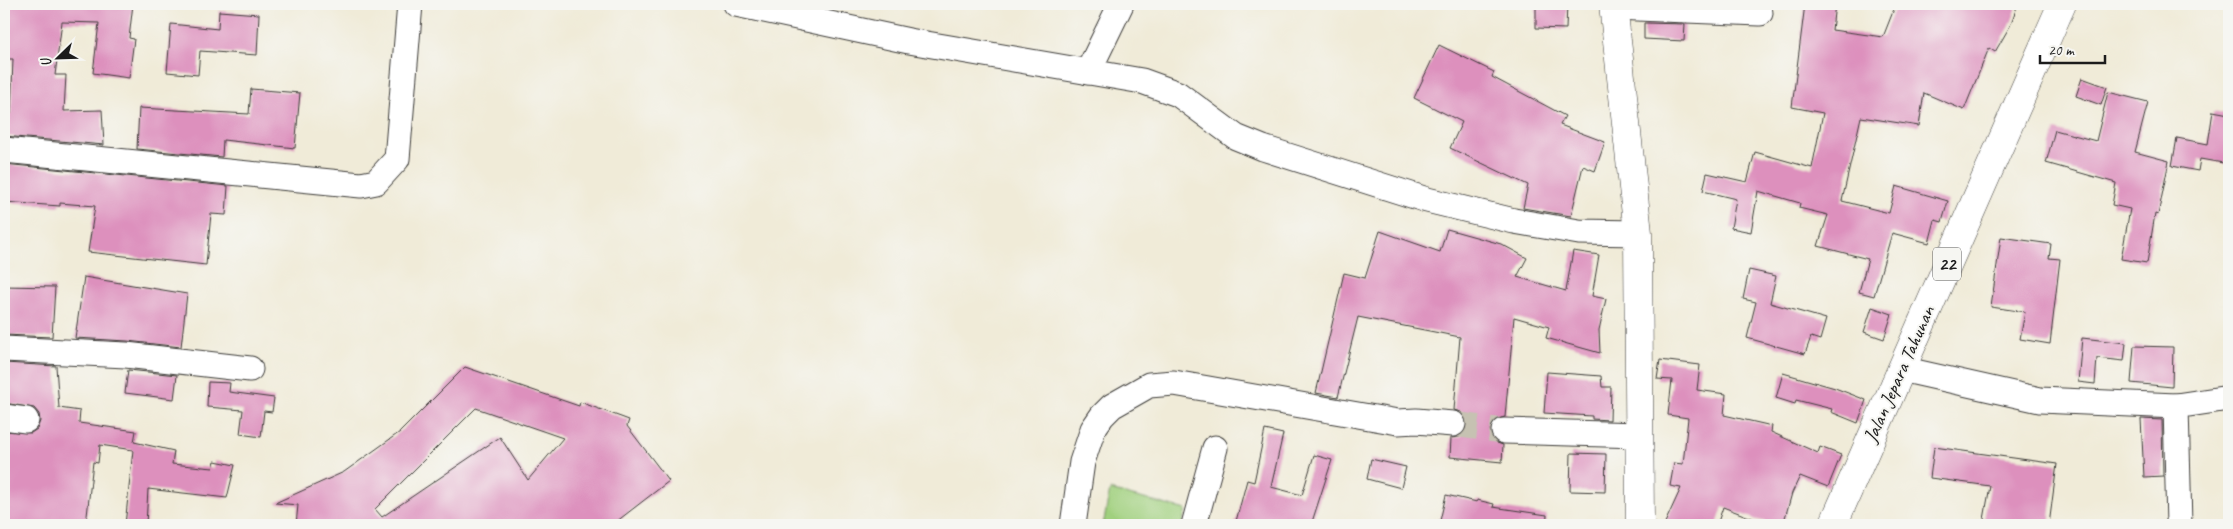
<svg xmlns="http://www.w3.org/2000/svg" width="2233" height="529" font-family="Caveat,sans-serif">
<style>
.green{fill:#a0d07e;stroke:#5e764d}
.building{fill:#dd90bd;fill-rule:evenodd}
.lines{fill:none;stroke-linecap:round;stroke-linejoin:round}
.minor-tunnel{stroke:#c6c2b2;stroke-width:25;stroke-dasharray:25 12;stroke-linecap:butt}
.minor-casing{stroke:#3c3b38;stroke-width:27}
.secondary-casing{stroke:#3c3b38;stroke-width:29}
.trunk-casing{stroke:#3c3b38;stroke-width:29}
.minor{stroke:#fff;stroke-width:25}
.secondary{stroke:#fff;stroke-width:28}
.trunk{stroke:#fff;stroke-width:28}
.labels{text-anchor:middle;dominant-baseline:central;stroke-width:4;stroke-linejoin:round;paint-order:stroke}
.shield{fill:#f6f6f2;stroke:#5d5d5c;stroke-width:1}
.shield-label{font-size:19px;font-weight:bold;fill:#1c1c1c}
.street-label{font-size:20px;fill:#1c1c1c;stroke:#f6f6f2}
</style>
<rect width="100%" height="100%" fill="#f6f6f2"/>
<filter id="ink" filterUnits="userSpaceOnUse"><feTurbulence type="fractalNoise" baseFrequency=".02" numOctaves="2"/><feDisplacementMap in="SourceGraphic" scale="10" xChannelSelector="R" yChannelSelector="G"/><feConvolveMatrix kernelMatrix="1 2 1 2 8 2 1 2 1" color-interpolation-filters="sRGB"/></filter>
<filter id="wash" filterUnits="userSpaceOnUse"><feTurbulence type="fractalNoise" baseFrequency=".0096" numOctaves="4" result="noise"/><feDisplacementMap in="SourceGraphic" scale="20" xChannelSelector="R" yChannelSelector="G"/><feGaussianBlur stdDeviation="1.12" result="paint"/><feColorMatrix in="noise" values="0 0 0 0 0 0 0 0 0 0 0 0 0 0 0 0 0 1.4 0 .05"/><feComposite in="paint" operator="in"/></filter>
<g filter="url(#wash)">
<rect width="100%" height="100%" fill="#f0ebd8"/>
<path class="green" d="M1110,490L1186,510L1182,525H1103Z"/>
<g id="blocks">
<g class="building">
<path d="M4,4H133L129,38L134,39L129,78L93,73L99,23L62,22L55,75H66L64,111L102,110L104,145L4,136V114H11L13,59H4Z"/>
<path d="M1536,4H1567L1566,29L1536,28Z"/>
<path d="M1805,4H1835L1832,30L1883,37L1896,4H2018L2010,26L1995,52L1989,48L1964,110L1924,93L1919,126L1861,117L1842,201L1889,213L1896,186L1948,201L1942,222L1935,220L1929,243L1892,233L1874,296L1859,292L1868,259L1818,246L1828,215L1799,208L1800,203L1758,191L1751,232L1731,228L1736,199L1703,191L1707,173L1747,182L1755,152L1812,168L1823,113L1792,107Z"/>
<path d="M219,11L259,14L257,55L200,51L198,75L167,72L171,24L218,29Z"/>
<path d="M1644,23L1685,24L1684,41L1644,39Z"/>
<path d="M1439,45L1494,72L1492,77L1565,116L1560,125L1605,142L1595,171L1583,166L1571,216L1523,208L1528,185L1450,148L1462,122L1414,98Z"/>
<path d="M2082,78L2107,87L2101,105L2076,96Z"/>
<path d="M251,89L300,93L295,148L223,140L222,157L137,149L139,108L249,114Z"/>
<path d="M2108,92L2148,102L2135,152L2169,161L2158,215L2155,214L2147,263L2121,259L2130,209L2112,205L2116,183L2046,163L2055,130L2096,141Z"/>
<path d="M2213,111L2229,114V164L2200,159L2198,171L2172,166L2177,138L2208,144Z"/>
<path d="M4,164L228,186L226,215L211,214L206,265L88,252L95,206L60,203V206L4,202Z"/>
<path d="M1447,229L1501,244L1527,258L1517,277L1566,291L1573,251L1599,255L1592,296L1606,299L1599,330L1600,353L1546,338L1549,327L1514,317L1505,417L1497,419L1492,424L1490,430L1492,438L1497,443L1503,445L1502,462L1450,457L1451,438L1460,437L1464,433L1467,426L1466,417L1461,412L1454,410L1460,337L1358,317L1338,397L1316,393L1344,273L1365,278L1380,231L1440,252Z"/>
<path d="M2001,237L2051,244L2049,258L2060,259L2050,344L2020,339L2025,312L1991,307Z"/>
<path d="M1749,270L1776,276L1770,303L1826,319L1820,340L1811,337L1805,354L1747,338L1756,302L1743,299Z"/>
<path d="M84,277L187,294L181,347L127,341L75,338Z"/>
<path d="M4,286L55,287L52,337L4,335Z"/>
<path d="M1872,307L1892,314L1884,339L1864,332Z"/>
<path d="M2082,338L2126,343L2124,361L2097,358L2095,384L2078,382Z"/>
<path d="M2134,346L2173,347L2172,387L2131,383Z"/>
<path d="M1660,360L1700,365L1697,390L1726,394L1724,415L1772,426L1771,432L1818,453L1820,447L1841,455L1828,487L1800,476L1792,493L1783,525L1757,520L1723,507L1717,525H1664L1681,488L1670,486L1674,463L1683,464L1688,418L1668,415L1672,380L1657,379Z"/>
<path d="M4,363L56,366L59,408L80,411L79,423L136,431L134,442L174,451L172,464L213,468L215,461L235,465L227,498L148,489L146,525H125L133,450L100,445L98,463L93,462L86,525H4V431L31,433L37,429L40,421L39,414L34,408L4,403Z"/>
<path d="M465,367L579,406L580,402L629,420L627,426L669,481L612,525H296L298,505L275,503L344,472L400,432ZM476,408L563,438L528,480L500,437L382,517L375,509Z"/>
<path d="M128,370L177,375L174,399L125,393Z"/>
<path d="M1547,372L1601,376L1602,387H1611L1610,420L1592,419V416L1544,413Z"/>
<path d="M1783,373L1835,388L1866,400L1858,423L1831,412L1832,409L1796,400L1795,404L1776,398Z"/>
<path d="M208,382L230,383L229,392L274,398L272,412L264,411L261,437L240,434L243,410L207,407Z"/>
<path d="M2141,419L2162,420L2163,476L2144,477Z"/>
<path d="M1265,430L1283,434L1271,487L1302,495L1314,455L1332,460L1311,525H1235L1247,480L1254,482Z"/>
<path d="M1934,447L2057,464L2049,525H1983L1990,486L1930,478Z"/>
<path d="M1571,453L1606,454L1605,492L1570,491Z"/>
<path d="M1371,459L1406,467L1401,488L1367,479Z"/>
<path d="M1446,495L1477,502V500L1494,504L1493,507L1547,515L1546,525H1439Z"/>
</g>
</g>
</g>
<g filter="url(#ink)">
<use href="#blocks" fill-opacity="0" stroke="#3c3b38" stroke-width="1"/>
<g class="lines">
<path class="minor-tunnel" d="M1453,424L1504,431"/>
<defs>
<g id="minor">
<path d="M736,4L909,41L1142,81L1178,94L1236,137L1263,148L1427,200L1514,221L1579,232L1638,233"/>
<path d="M1613,7L1760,13"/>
<path d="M1088,72L1121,4"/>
<path d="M4,150L361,185L376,182L397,159L410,4"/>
<path d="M4,349L126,355L250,369"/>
<path d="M1901,369L2040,400L2176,406L2229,398"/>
<path d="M2176,406L2179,525"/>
<path d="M4,417L26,420"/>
<path d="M1504,431L1639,435"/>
<path d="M1073,525L1082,462L1093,429L1102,416L1112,406L1149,385L1174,383L1398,422L1416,421L1453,424"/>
<path d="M1194,525L1215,448"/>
</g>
<path id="secondary" d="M1613,4L1638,233L1640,525"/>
<path id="trunk" d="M1833,525L2062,4"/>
</defs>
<use href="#minor" class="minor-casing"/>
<use href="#secondary" class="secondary-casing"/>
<use href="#trunk" class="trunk-casing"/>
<use href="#minor" class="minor"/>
<use href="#secondary" class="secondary"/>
<use href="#trunk" class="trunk"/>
</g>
</g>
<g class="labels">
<rect class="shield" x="1933" y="247.5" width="28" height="33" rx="4"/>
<g class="shield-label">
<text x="1947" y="264">22</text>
</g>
<g class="street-label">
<text transform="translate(1899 374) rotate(-66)">Jalan Jepara Tahunan</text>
</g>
</g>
<rect width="2233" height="529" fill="none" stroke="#f6f6f2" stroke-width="20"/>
<g transform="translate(58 58) rotate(247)" stroke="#f6f6f2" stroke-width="4" paint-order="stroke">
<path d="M0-4L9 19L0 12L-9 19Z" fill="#1c1c1c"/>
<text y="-8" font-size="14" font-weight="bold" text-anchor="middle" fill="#1c1c1c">U</text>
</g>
<path d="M2040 55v8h65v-8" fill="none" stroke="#1c1c1c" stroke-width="2.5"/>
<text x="2048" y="55" font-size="15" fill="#1c1c1c" stroke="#f6f6f2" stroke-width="4" paint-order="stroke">20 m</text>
</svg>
